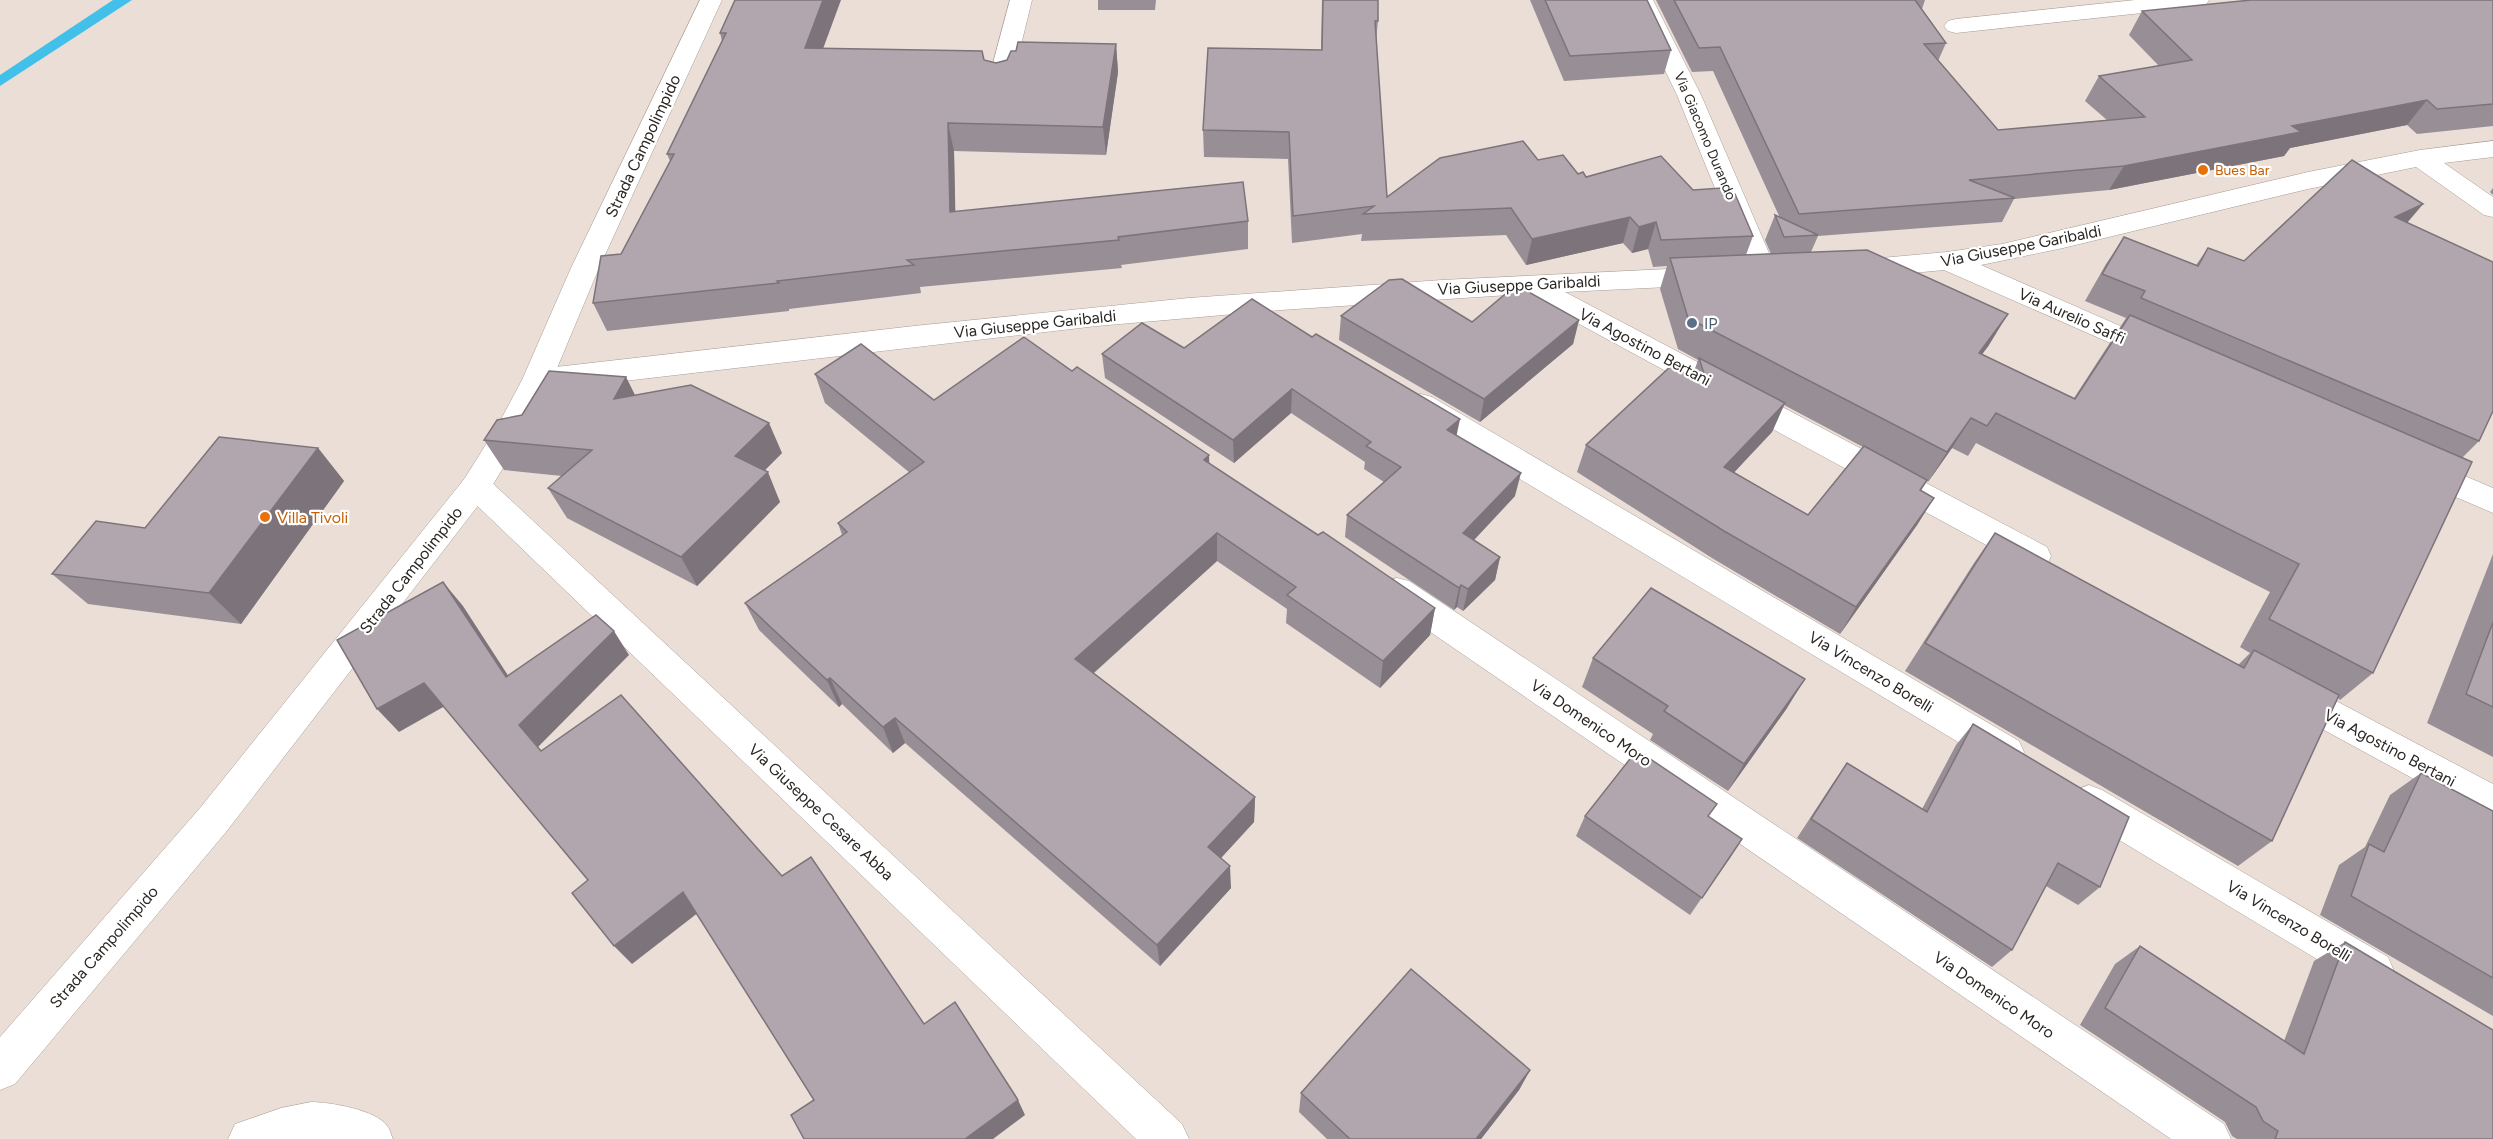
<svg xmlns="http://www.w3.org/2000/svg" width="2493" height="1139" font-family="Figtree,sans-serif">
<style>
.water{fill:#41c0ea}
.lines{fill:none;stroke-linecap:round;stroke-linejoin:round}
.service-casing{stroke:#a89d95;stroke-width:1}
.minor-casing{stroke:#a89d95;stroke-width:1}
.tertiary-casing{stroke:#a89d95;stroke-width:1}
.service{fill:#fff;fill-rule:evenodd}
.minor{fill:#fff;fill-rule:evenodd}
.tertiary{fill:#fff;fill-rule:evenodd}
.wall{fill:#988f96;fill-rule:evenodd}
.shaded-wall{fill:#7c747a}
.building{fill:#b1a6ae;stroke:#7c747a;stroke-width:1.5}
.food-dot{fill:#e8710a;stroke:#fff;stroke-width:2}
.service-dot{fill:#5c6f8a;stroke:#fff;stroke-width:2}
.labels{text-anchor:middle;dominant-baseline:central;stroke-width:4.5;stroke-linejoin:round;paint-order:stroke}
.far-street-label{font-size:14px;fill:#2a2623;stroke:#fff}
.far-food-label{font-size:14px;fill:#c56008;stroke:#fff;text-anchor:start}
.street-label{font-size:16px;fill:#2a2623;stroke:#fff}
.service-label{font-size:16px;fill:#4e5e75;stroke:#fff;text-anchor:start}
.food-label{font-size:16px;fill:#c56008;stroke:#fff;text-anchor:start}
</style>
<rect width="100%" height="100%" fill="#ebded7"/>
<path class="water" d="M113,0H132L0,86V75Z"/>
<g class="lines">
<defs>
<path id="service" d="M311,1102C329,1102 377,1110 387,1126C390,1129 391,1135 393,1139H228L235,1124L281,1108Z"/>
<g id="minor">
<path d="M1010,0H1032L1012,82L1009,87L1000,89L991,87L988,82Z"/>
<path d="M1631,0H1653L1701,95L1778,274L1774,281L1764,283L1754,281L1750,274L1677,95Z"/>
<path d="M2135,0H2209L2206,5L2198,7L1956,33L1948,31L1944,26L1948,21L1956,19Z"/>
<path d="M2493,141V157L2444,163L2493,197V217L2484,215L2416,167L2308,189L2063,248L1981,265L2166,346L2171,353L2166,360L2156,363L1944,270L1859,278L1849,275L1845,269L1849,263L1859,260L1947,252L2002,244L2308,172L2420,150Z"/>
<path d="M1709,267L1719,269L1723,276L1719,283L1709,285L1565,292L2047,547L2051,556L2047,565L2035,569L2023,565L1524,294L1281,310L1097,326L547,390L537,386L532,379L537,372L547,368L914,326L1189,298L1442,280Z"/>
<path d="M1421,394L1432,397L2019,741L2024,752L2019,763L2006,768L1993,763L1410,413L1406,405L1410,397Z"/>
<path d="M2420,457L2493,488V513L2409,477L2404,469L2409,461Z"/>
<path d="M476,474L487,478L1182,1124L1189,1139H1136L465,494L460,486L465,478Z"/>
<path d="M1397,578L1409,581L2224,1124L2231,1139H2171L1385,601L1380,591L1385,581Z"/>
<path d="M2292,680L2304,684L2493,784V820L2480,815L2280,706L2274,695L2280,684Z"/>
<path d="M2089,785L2102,790L2388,957L2394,971L2388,985L2374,991L2360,985L2076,814L2070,802L2076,790Z"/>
</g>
<path id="tertiary" d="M700,0H722L599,268L552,380L521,439L487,494L226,832L15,1084L0,1090V1037L200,808L465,478L498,425L522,380L571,268Z"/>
</defs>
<use href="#service" class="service-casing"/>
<use href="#minor" class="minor-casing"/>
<use href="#tertiary" class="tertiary-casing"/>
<use href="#service" class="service"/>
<use href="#minor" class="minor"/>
<use href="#tertiary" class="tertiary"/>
</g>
<g class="wall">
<path d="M735,0L823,48L984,60L996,63L1116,44L1118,72L1106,155L954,151L955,212L1248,221V249L1121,265L1122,268L920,287L921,293L789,309V311L607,331L593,303L621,254L670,161L667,154L722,41L720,33Z"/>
<path d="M1098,0H1156L1155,10H1098Z"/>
<path d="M1322,0H1378V21L1376,41L1387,197L1538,160L1586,177L1693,190L1753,236L1746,255L1771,254L1765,240L1775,215L1780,218L1713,71L1692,72L1656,0H1925L1922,9L1946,43L1938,61L1998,130L2107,120L2085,101L2099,76L2159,66L2129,35L2142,11L2493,0V126L2417,134L2407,125L2290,148L2284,156L2109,190L2014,199L2002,222L1818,236L1811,252L1989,345L1982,354L2074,398L2126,318L2085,301L2106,264L2124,237L2196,265L2208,248L2244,261L2423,204L2407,223L2479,441L2462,458L2373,673L2340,700L2338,698L2272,841L2238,866L1905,671L1974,563L1995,533L2238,665L2250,653L2240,647L2270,592L1976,443L1968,456L1952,448L1928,482L1927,481L1921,491L1934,498L1917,525L1840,634L1712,558L1577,472L1586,445L1692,377L1698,360L1678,349L1660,289L1667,266L1653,267L1648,249L1632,253L1623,243L1526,265L1506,235L1361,241L1362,234L1292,243L1288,159L1204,157L1203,130L1321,50ZM1784,405L1863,447L1808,515L1734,472L1772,432Z"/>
<path d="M1530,0H1647L1671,50L1664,74L1564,81Z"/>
<path d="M2493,188V195L2490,192Z"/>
<path d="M1341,316L1472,322L1579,320L1573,344L1480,422L1339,340Z"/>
<path d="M1184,348L1457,435L1515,496L1474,540L1500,557L1495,580L1463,611L1457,607L1454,610L1345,537L1347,515L1384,482L1364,469L1365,462L1291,413L1234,463L1105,378L1102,354Z"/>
<path d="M815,374L934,400L1209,464L1318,535L1435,608L1430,635L1380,688L1286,623L1287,609L1217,561L1094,673L1255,797L1254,822L1221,858L1231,888L1160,966L905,743L893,753L842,704L839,707L759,630L745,603L842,535L838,523L910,473L825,403Z"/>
<path d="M626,377L635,395L782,453L765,470L780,502L697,586L567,518L548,488L562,476L504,470L484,440L522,415Z"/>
<path d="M318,448L344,481L241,624L88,604L52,574L145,528Z"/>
<path d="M2493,554V757L2427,723Z"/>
<path d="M1593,658L1787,708L1728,791L1650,740L1653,734L1582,687Z"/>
<path d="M1973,724L2100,887L2078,905L2046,886L2012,950L1992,967L1797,838L1833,783L1847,763L1922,809L1956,745Z"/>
<path d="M2421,773L2493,811V1016L2320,915L2339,865L2365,847L2390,795Z"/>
<path d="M1585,816L1709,817L1742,839L1690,915L1576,836Z"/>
<path d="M2345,942L2493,1139H2237L2232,1136L2225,1122L2080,1025L2115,964L2140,946L2284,1041L2314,961Z"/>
<path d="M1530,1070L1519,1090L1481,1139H1327L1299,1112L1301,1093Z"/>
</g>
<g class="shaded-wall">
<path d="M823,0H841L813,76L805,48Z"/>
<path d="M1116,44L1118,72L1106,155L1103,127Z"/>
<path d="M2427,100L2407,125L2290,148L2284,156L2109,190L2124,166L2292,126Z"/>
<path d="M948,123L954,151L956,240L950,212Z"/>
<path d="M2423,204L2400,231L2395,217Z"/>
<path d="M1630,217L1623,243L1526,265L1532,239Z"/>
<path d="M1656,222L1648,249L1632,253L1639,227Z"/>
<path d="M2008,314L1989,345L1961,383L1979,353Z"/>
<path d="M1579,320L1573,344L1480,422L1484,399Z"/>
<path d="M626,377L641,408L614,399Z"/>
<path d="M1292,389L1291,413L1234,463L1233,440Z"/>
<path d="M1785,403L1772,432L1713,495L1724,467Z"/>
<path d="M1971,418L1952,448L1928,482L1947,452Z"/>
<path d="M1460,419L1455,443L1447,430Z"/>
<path d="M769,423L782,453L749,486L735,456Z"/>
<path d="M318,448L344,481L241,624L209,593Z"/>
<path d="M1209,455L1210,484L1204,460Z"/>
<path d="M768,472L780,502L697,586L681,557Z"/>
<path d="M1521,473L1515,496L1459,556L1463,533Z"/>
<path d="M1934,498L1917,525L1840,634L1856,607Z"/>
<path d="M1217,533V561L1080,685L1075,659Z"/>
<path d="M1500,557L1495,580L1463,611L1468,589Z"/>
<path d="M443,582L463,606L524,700L506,677Z"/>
<path d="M1461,585L1457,607L1454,610L1459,588Z"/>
<path d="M1435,608L1430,635L1380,688L1383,661Z"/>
<path d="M614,631L629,655L538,747L519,725Z"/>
<path d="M830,678L842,704L839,707L827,680Z"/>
<path d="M1805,679L1787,708L1728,791L1744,764Z"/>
<path d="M424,683L445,706L399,732L377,709Z"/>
<path d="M895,718L905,743L893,753L883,727Z"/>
<path d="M1255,797L1254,822L1209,871L1208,847Z"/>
<path d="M1742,839L1730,858L1690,915L1702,898Z"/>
<path d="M1230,866L1231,888L1160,966L1157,945Z"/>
<path d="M683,892L699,912L632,964L614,946Z"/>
<path d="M1530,1070L1519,1090L1481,1139H1476Z"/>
<path d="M1018,1100L1025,1115L993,1139H965Z"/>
</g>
<g class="building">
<path d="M735,0H823L805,48L982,51L984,60L996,63L1007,60L1011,51H1016L1018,42L1116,44L1103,127L948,123L950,212L1243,182L1248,221L1118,237L1119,240L907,260L914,265L777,281L779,283L593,303L601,256L621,254L674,154H667L726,33H720Z"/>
<path d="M1323,0H1378V21H1375L1387,197L1440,158L1523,141L1538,160L1563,155L1578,174L1583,172L1586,177L1661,156L1693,190L1722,188L1735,194L1753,236L1661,240L1656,222L1639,227L1630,217L1532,239L1511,208L1363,214L1374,206L1293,216L1289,132L1203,130L1208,48L1322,50Z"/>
<path d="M1545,0H1647L1671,50L1570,56Z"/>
<path d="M1674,0H1915L1946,43L1924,44L1998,130L2145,117L2099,76L2192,60L2142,11L2251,0H2493V104L2437,109L2427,100L2292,126L2301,132L2124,166L1969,180L2015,198L1799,214L1720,47L1699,48Z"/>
<path d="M2352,160L2423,204L2395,217L2493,262V411L2479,441L2141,298L2145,291L2102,274L2124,237L2198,266L2208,248L2244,261Z"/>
<path d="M1775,215L1818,235L1784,237Z"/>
<path d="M1867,250L2008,314L1979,353L2075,399L2130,315L2472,462L2373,673L2269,619L2299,564L1996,413L1987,426L1971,418L1947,452L1688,318L1670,258Z"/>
<path d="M1402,279L1472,322L1516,285L1579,320L1484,399L1341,316L1389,280Z"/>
<path d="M1252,299L1312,337L1316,334L1460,419L1447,430L1521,473L1463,533L1500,557L1468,589L1461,585L1459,588L1347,515L1401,467L1366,446L1371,442L1292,389L1233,440L1102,354L1142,323L1184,348Z"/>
<path d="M1024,337L1072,371L1077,367L1209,455L1204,460L1318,535L1323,532L1435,608L1383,661L1287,595L1296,587L1217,533L1075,659L1255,797L1208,847L1230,866L1157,945L895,718L883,727L830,678L827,680L745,603L847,532L838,523L924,462L815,374L861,344L934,400Z"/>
<path d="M1699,358L1785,403L1724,467L1808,515L1864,446L1927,480L1920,490L1934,498L1856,607L1724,531L1586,445L1671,366L1708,386Z"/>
<path d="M549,371L626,377L614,399L691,385L769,423L735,456L768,472L681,557L548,488L592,450L484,440L497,420L522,415Z"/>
<path d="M219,437L318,448L209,593L52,574L96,521L145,528Z"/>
<path d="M1995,533L2244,668L2254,650L2339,695L2272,841L1925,643Z"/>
<path d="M443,582L506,677L596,615L614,631L519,725L541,751L621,695L782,876L811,857L924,1024L955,1002L1018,1100L965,1139H804L791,1115L814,1100L683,892L614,946L572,893L588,880L424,683L377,709L337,640Z"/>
<path d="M1651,588L1805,679L1744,764L1664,711L1668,706L1593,658Z"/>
<path d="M2493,622V707L2466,694Z"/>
<path d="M1973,724L2129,817L2100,887L2058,863L2012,950L1811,819L1847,763L1927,812Z"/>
<path d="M1637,750L1717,804L1708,816L1742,839L1702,898L1585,816Z"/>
<path d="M2421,773L2493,811V978L2351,896L2369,844L2384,852Z"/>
<path d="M2345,942L2493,1030V1139H2275L2278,1131L2263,1121L2256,1107L2105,1008L2140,946L2304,1054Z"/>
<path d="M1411,969L1530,1070L1476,1139H1350L1301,1093Z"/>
</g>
<g class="food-dot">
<circle cx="2203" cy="170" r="6"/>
<circle cx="265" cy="517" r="6"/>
</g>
<circle class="service-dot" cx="1692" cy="323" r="6"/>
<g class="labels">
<g class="far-street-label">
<text transform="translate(1705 136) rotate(67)">Via Giacomo Durando</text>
</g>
<g class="far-food-label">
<text x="2215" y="170">Bues Bar</text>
</g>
<g class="street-label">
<text transform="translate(643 146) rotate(-65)">Strada Campolimpido</text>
<text transform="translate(2021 246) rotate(-11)">Via Giuseppe Garibaldi</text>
<text transform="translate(1519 285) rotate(-3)">Via Giuseppe Garibaldi</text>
<text transform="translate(2072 316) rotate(24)">Via Aurelio Saffi</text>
<text transform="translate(1035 324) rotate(-6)">Via Giuseppe Garibaldi</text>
<text transform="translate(1645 347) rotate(28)">Via Agostino Bertani</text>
<text transform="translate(411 570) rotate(-52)">Strada Campolimpido</text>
<text transform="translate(1871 672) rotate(31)">Via Vincenzo Borelli</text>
<text transform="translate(1591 723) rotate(34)">Via Domenico Moro</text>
<text transform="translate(2390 748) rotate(28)">Via Agostino Bertani</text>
<text transform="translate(821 812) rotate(43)">Via Giuseppe Cesare Abba</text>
<text transform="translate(2289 921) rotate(31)">Via Vincenzo Borelli</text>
<text transform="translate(104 947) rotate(-49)">Strada Campolimpido</text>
<text transform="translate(1994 995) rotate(34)">Via Domenico Moro</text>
</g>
<g class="service-label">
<text x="1704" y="323">IP</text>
</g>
<g class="food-label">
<text x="277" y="517">Villa Tivoli</text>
</g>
</g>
</svg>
